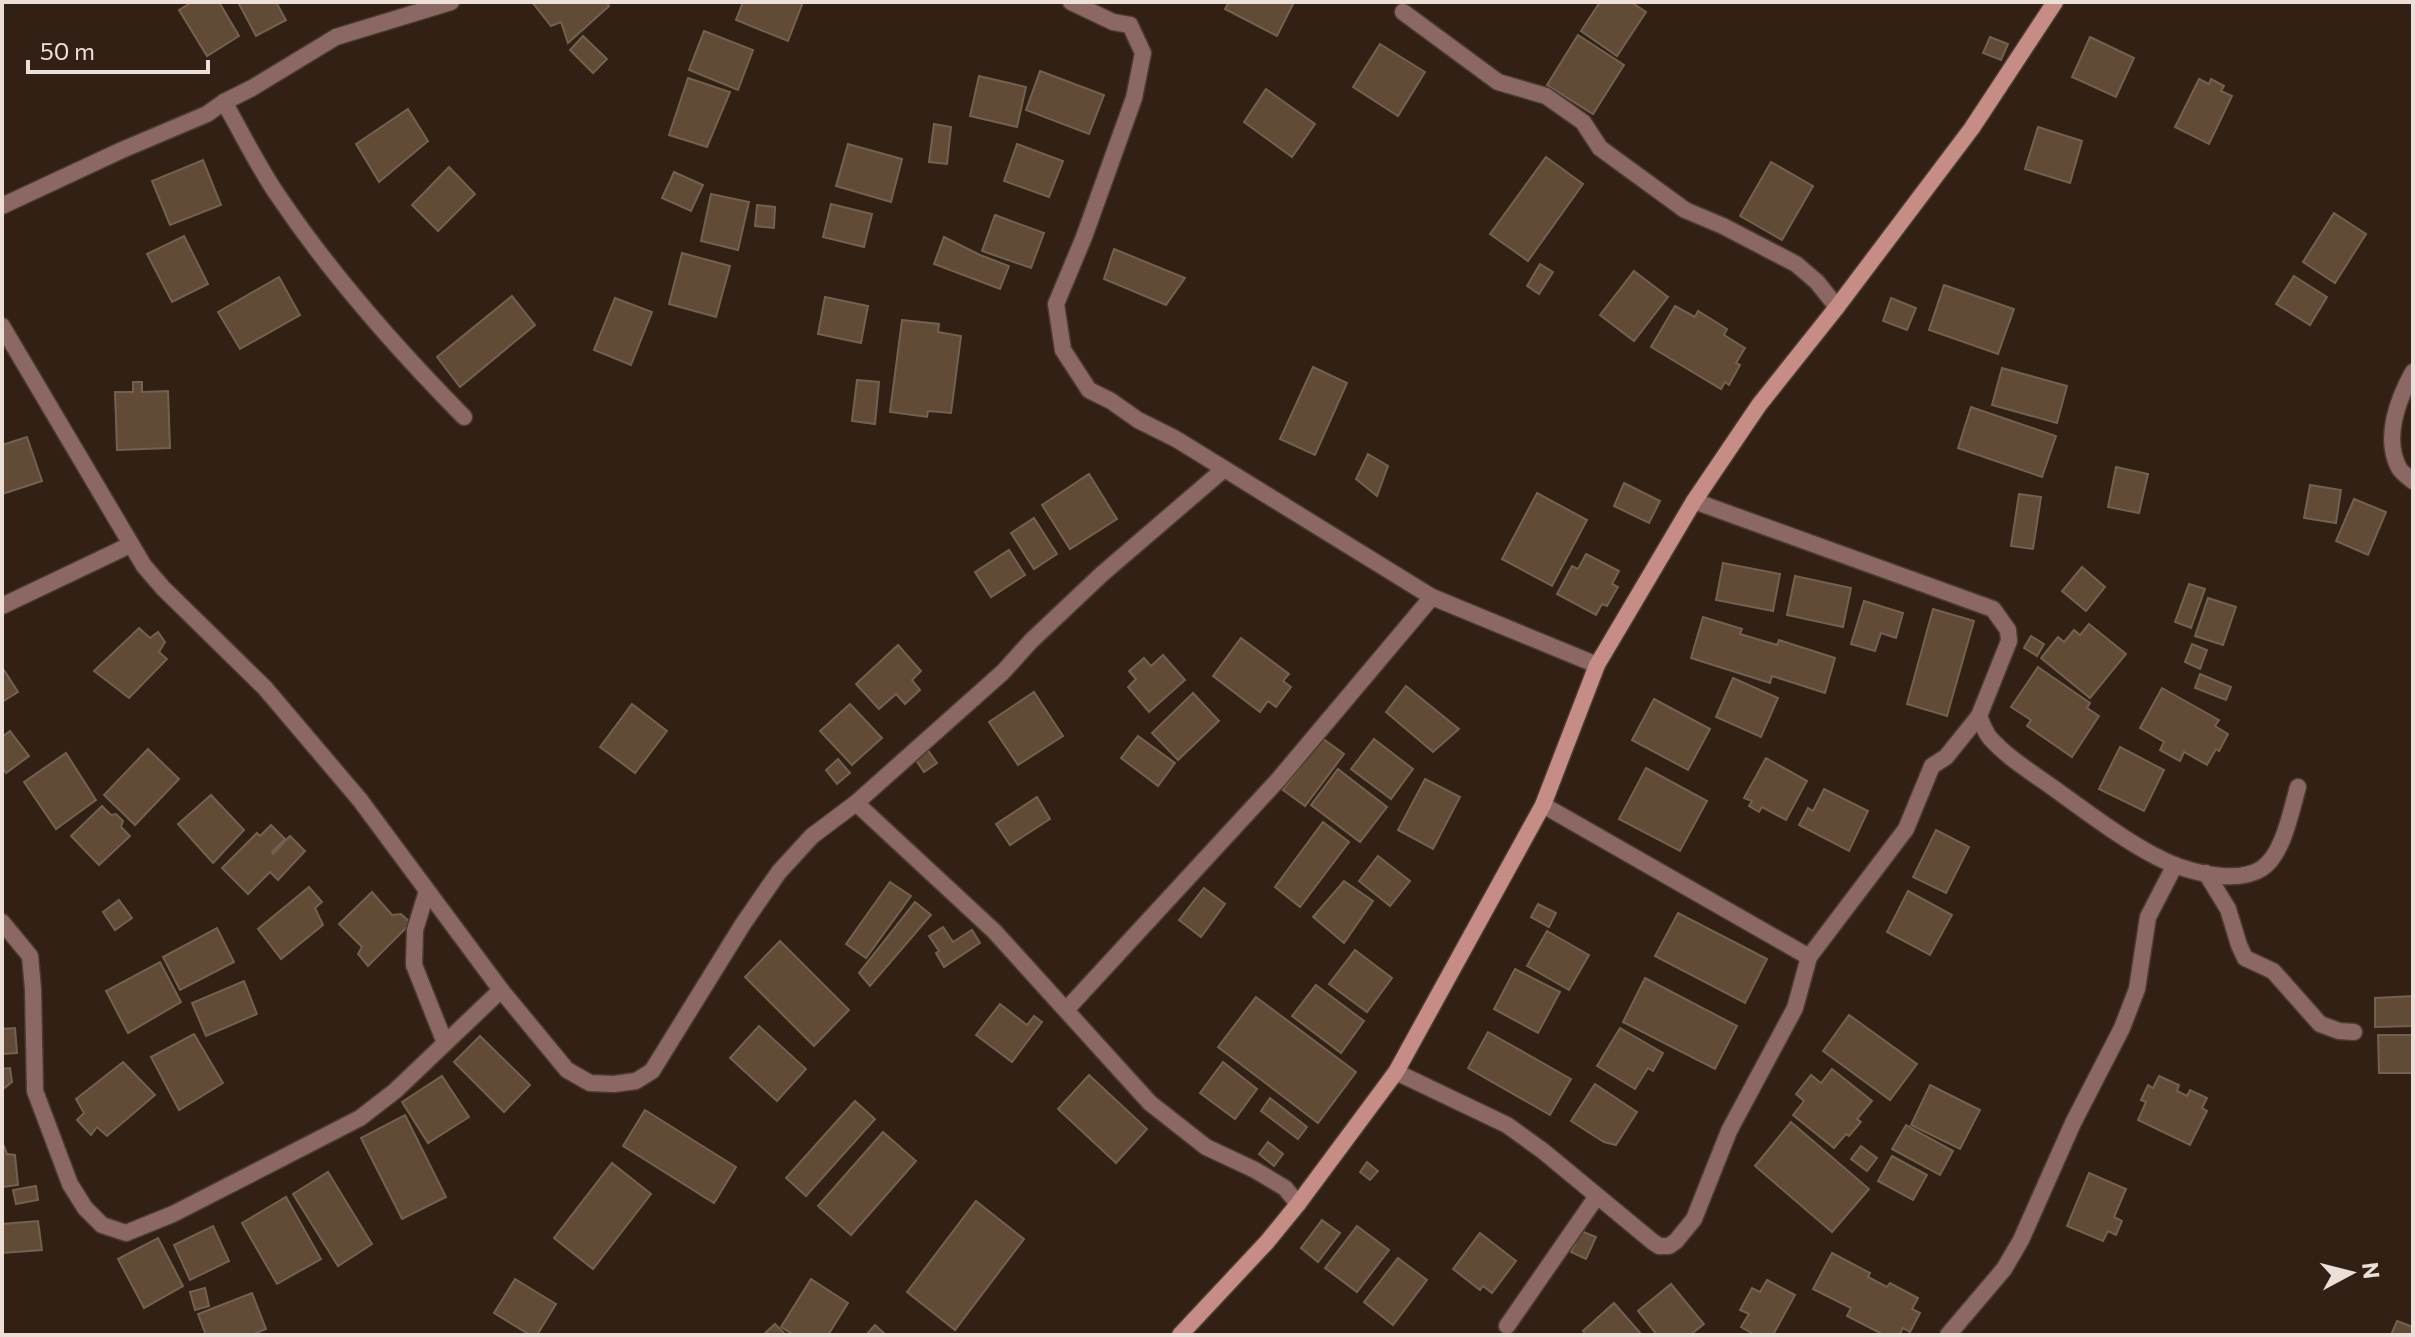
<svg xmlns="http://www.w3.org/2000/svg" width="2415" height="1337" font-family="Commissioner,sans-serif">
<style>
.building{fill:#614b36;stroke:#736150;stroke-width:2}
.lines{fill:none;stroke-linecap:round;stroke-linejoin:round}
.street-casing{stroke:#4c3b2f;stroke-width:19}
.secondary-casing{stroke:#4c3b2f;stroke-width:19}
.street{stroke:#8b6863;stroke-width:16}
.secondary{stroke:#c68d87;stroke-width:16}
</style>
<rect width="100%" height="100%" fill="#322014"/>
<g class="building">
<path d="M192,2H219L239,36L207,56L179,10Z"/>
<path d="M238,2H276L286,20L256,36Z"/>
<path d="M532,2H606L609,6L568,43L561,22L551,26Z"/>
<path d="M743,2H803L788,41L736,20Z"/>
<path d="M1229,2H1290L1293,4L1277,36L1225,9Z"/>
<path d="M1600,2H1631L1646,12L1617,56L1581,31Z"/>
<path d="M704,31L753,50L738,90L689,70Z"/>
<path d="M1578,35L1624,65L1593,114L1547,85Z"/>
<path d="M583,36L607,59L593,73L570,50Z"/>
<path d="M1990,37L2008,44L2001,60L1983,53Z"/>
<path d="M2090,37L2134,58L2116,97L2072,77Z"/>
<path d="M1380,44L1425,72L1398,116L1353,87Z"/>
<path d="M1040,71L1104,95L1089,134L1026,110Z"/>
<path d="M979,76L1026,87L1017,127L970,116Z"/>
<path d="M688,78L730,92L707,147L669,135Z"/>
<path d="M2199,79L2209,84L2211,79L2224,86L2221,91L2232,96L2209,144L2175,127Z"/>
<path d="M1266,89L1315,124L1292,157L1244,122Z"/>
<path d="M408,109L428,141L379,182L356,144Z"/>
<path d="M934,124L951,127L947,164L929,162Z"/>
<path d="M2038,127L2082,141L2070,183L2025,169Z"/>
<path d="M848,144L902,159L891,202L836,186Z"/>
<path d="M1017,144L1063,161L1049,197L1004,181Z"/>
<path d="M1546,157L1583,184L1528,261L1490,234Z"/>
<path d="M203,160L221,205L170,225L152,181Z"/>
<path d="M1771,162L1813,186L1782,240L1740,216Z"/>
<path d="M449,167L475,194L438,231L412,205Z"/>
<path d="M674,172L703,185L691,211L662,198Z"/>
<path d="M711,194L749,202L738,250L701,241Z"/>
<path d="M831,204L872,214L864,247L823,237Z"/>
<path d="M757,205L775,207L774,228L755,226Z"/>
<path d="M2334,213L2366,234L2335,283L2303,262Z"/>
<path d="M995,215L1044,233L1031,268L982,251Z"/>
<path d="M184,236L208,284L172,302L147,254Z"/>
<path d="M944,237L980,255L1009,266L1000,289L934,264Z"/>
<path d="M1114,249L1185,278L1166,305L1104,279Z"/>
<path d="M682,253L730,266L716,317L669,304Z"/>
<path d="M1540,264L1553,272L1539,294L1527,286Z"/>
<path d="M1634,271L1668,297L1634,341L1600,315Z"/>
<path d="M2294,276L2327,297L2310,325L2276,304Z"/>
<path d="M279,277L300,315L240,349L218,312Z"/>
<path d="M1944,285L2014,309L1998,354L1929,330Z"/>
<path d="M512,296L535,325L460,387L437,357Z"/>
<path d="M825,297L868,306L861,343L818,334Z"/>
<path d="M615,298L652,312L631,365L594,350Z"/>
<path d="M1891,298L1916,308L1907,330L1883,321Z"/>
<path d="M1675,306L1695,317L1698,311L1727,329L1724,335L1745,348L1736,363L1740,365L1729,385L1725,382L1721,389L1651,347Z"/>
<path d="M902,320L939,324L938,332L961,336L951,413L928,411L927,417L890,412Z"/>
<path d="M1313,367L1347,383L1315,455L1280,439Z"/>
<path d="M2002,368L2067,386L2057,423L1992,405Z"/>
<path d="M857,380L879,382L875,424L852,421Z"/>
<path d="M133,382H142V392L168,391L170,448L117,450L115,392H133Z"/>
<path d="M1971,407L2056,436L2042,477L1958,448Z"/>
<path d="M27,437L42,481L2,494V445Z"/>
<path d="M1368,454L1388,466L1377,496L1356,479Z"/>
<path d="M2116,467L2148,474L2139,513L2108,507Z"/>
<path d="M1089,474L1117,519L1070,549L1042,505Z"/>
<path d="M1624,483L1660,501L1649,523L1614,506Z"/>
<path d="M2310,485L2341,490L2336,523L2304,518Z"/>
<path d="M1537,493L1587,520L1552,586L1502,559Z"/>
<path d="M2019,494L2041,497L2033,549L2011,546Z"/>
<path d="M2354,499L2386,512L2368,555L2336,541Z"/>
<path d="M1034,518L1057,554L1034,569L1011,533Z"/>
<path d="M1009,550L1025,575L991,597L975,572Z"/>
<path d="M1586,554L1619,571L1612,584L1618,587L1607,606L1602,604L1596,615L1557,594L1572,566L1578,569Z"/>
<path d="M1723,563L1780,574L1773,611L1716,600Z"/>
<path d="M2082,567L2105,587L2086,611L2062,591Z"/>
<path d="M1795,576L1851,588L1843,627L1787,615Z"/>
<path d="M2189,584L2205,589L2191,628L2175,622Z"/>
<path d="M2208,598L2236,607L2223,645L2195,636Z"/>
<path d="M1864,601L1903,613L1896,638L1881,633L1875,651L1851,644Z"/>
<path d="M1933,609L1974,621L1947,716L1907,704Z"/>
<path d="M1703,617L1742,629L1740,634L1777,645L1779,640L1835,658L1825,693L1772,676L1770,683L1691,658Z"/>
<path d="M2089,624L2126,654L2090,698L2041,658L2058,637L2064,642L2074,630L2080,635Z"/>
<path d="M139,628L150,638L158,632L165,642L159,652L167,659L129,698L94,671Z"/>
<path d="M2031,636L2044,644L2037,656L2024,648Z"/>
<path d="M1241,638L1289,674L1283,681L1291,687L1276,707L1268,701L1260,712L1213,676Z"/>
<path d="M2192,644L2207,650L2200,669L2185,662Z"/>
<path d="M898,645L921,671L912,680L920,690L905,704L896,694L879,709L856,684Z"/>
<path d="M1163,655L1185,680L1149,712L1128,687L1136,679L1129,671L1144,658L1151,666Z"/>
<path d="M2,667L18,692L2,702Z"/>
<path d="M2038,667L2090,703L2087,708L2099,716L2072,757L2027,726L2031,720L2011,707Z"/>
<path d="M2200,674L2231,687L2226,700L2195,688Z"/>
<path d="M1733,678L1778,698L1761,737L1716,717Z"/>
<path d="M1406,686L1459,729L1433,752L1386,712Z"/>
<path d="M2162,688L2219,720L2215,726L2228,734L2219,751L2216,749L2207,765L2184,752L2180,761L2160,750L2164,742L2140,728Z"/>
<path d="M1034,692L1063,736L1018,765L989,722Z"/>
<path d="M1193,693L1219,721L1178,760L1152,733Z"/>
<path d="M1654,699L1710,729L1688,770L1632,740Z"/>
<path d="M632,704L667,731L635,773L600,747Z"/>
<path d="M850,704L882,738L852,765L820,731Z"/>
<path d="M10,731L29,756L6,773L2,767V737Z"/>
<path d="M1138,736L1175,763L1158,786L1121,758Z"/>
<path d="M1322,738L1344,754L1305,806L1283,790Z"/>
<path d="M1374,739L1413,769L1391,799L1351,769Z"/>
<path d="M2120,747L2164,770L2144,811L2099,789Z"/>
<path d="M148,749L179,779L135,825L104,795Z"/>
<path d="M927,749L937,763L924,772L914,757Z"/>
<path d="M66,753L96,800L56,829L24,782Z"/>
<path d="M1766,758L1807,781L1786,820L1762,807L1759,812L1749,806L1752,801L1744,798Z"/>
<path d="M838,759L850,773L837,784L826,770Z"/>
<path d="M1646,768L1707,801L1680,851L1619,819Z"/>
<path d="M1338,769L1387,807L1360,842L1311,805Z"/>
<path d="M1425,779L1460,797L1433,849L1398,830Z"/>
<path d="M1824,789L1868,811L1849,851L1799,825L1808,808L1813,811Z"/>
<path d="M211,795L244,830L213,863L178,824Z"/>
<path d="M1037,797L1050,819L1010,845L996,824Z"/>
<path d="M102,806L111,815L116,814L123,821L121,827L130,836L99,865L71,836Z"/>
<path d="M1323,822L1349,842L1300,907L1275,887Z"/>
<path d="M271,825L285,839L272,852L273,854L290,836L305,851L278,880L270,872L248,894L222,868L257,833L260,836Z"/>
<path d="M1936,830L1969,847L1946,893L1913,877Z"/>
<path d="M1378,856L1410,881L1390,906L1359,881Z"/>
<path d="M1344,881L1373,901L1344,943L1313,917Z"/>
<path d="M890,882L911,896L866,958L846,944Z"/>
<path d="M309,887L322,902L315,908L323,925L281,959L258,929Z"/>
<path d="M1204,888L1225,904L1201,937L1179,920Z"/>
<path d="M1908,891L1952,915L1930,955L1887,932Z"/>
<path d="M372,892L392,915L401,914L411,923L368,966L358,954L362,947L339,924Z"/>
<path d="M119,900L132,918L115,930L103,912Z"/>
<path d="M915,902L931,915L870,986L859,973Z"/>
<path d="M1538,904L1556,913L1549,927L1531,917Z"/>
<path d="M1678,913L1767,959L1745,1003L1655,956Z"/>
<path d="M943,927L953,942L972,930L980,943L944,967L936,953L939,951L929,936Z"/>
<path d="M217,928L234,962L180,990L163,957Z"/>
<path d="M1547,931L1589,955L1569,990L1527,966Z"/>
<path d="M780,941L849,1010L814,1046L745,977Z"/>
<path d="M1355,950L1392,978L1367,1012L1329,984Z"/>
<path d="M160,962L181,1002L128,1033L106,991Z"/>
<path d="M1515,969L1560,992L1538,1033L1494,1009Z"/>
<path d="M1645,978L1737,1026L1715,1069L1623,1022Z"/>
<path d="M244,981L257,1014L206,1036L192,1003Z"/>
<path d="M1316,985L1364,1021L1341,1053L1292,1016Z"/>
<path d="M2413,996V1026L2375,1027V998Z"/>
<path d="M1256,997L1356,1072L1318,1123L1218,1047Z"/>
<path d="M1000,1004L1027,1025L1034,1016L1042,1022L1012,1062L976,1035Z"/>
<path d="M1849,1015L1917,1064L1890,1100L1823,1051Z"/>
<path d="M759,1026L806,1069L777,1101L730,1058Z"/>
<path d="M15,1028L17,1053L2,1054V1029Z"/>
<path d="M1620,1028L1663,1053L1653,1071L1648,1068L1635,1089L1597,1066Z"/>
<path d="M1488,1032L1571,1079L1550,1115L1468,1068Z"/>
<path d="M194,1034L223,1083L179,1110L151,1057Z"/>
<path d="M2378,1035H2413V1073H2379Z"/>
<path d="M480,1036L530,1085L504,1112L454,1062Z"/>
<path d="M123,1062L155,1095L107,1136L97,1127L91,1135L77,1120L84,1113L76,1099Z"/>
<path d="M1223,1062L1257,1089L1235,1119L1200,1093Z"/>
<path d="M10,1068L12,1082L2,1090V1069Z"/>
<path d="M1832,1069L1872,1101L1857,1119L1861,1122L1849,1136L1846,1134L1834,1148L1793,1115L1804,1101L1796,1094L1811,1075L1821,1083Z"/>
<path d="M1089,1075L1147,1129L1116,1163L1058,1109Z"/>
<path d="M442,1076L469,1117L428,1143L402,1102Z"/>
<path d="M2159,1076L2179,1085L2177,1091L2187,1096L2190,1090L2207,1098L2202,1108L2207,1111L2190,1145L2138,1120L2146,1102L2141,1100L2148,1085L2153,1088Z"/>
<path d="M1595,1084L1637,1112L1616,1145L1604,1142L1571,1121Z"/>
<path d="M1930,1085L1980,1110L1960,1149L1911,1125Z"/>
<path d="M1270,1098L1307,1127L1298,1139L1261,1111Z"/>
<path d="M855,1101L875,1119L806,1196L786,1178Z"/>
<path d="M645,1110L736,1167L714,1203L623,1146Z"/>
<path d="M405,1115L446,1197L402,1219L361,1138Z"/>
<path d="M1791,1122L1869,1189L1832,1232L1755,1166Z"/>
<path d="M1906,1125L1953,1151L1940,1175L1892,1149Z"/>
<path d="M883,1132L916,1161L851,1235L818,1206Z"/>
<path d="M1268,1142L1283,1154L1274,1166L1259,1154Z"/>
<path d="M4,1146L7,1154L15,1155L18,1185L2,1187V1147Z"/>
<path d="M1861,1146L1877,1158L1867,1171L1851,1159Z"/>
<path d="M1892,1156L1927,1175L1913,1200L1878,1181Z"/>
<path d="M1367,1162L1378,1171L1370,1180L1360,1172Z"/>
<path d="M612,1163L651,1194L593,1269L554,1238Z"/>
<path d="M328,1172L372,1244L338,1266L293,1194Z"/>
<path d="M2089,1173L2126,1189L2114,1217L2122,1221L2116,1235L2108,1231L2103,1241L2067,1226Z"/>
<path d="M36,1186L38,1200L16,1204L13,1190Z"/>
<path d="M286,1197L321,1259L277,1284L242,1223Z"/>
<path d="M976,1201L1024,1239L955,1330L907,1292Z"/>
<path d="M1322,1220L1340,1233L1318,1262L1301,1248Z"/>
<path d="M38,1221L42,1250L2,1253V1224Z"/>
<path d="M213,1226L229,1261L190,1280L174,1245Z"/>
<path d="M1357,1226L1389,1250L1357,1292L1325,1268Z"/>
<path d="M1581,1231L1596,1237L1586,1259L1571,1252Z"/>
<path d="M1480,1233L1516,1261L1492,1293L1483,1286L1480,1290L1453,1269Z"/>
<path d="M158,1238L183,1286L144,1308L118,1259Z"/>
<path d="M1832,1253L1870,1273L1868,1277L1887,1287L1890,1283L1918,1298L1912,1309L1920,1313L1910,1332L1903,1328L1899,1335H1884L1847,1316L1851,1308L1813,1289Z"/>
<path d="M1398,1258L1427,1280L1393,1325L1364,1302Z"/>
<path d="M515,1279L556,1304L537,1335H530L494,1313Z"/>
<path d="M811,1279L848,1303L828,1335H794L781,1327Z"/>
<path d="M1767,1280L1795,1295L1773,1335H1755L1741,1327L1749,1314L1740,1310L1752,1288L1760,1292Z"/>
<path d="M1671,1284L1704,1324L1690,1335H1657L1638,1311Z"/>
<path d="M205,1288L209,1306L195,1310L190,1292Z"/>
<path d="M252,1293L266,1329L251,1335H206L198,1314Z"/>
<path d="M1614,1303L1642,1335H1586L1583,1331Z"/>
<path d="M2397,1321L2413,1327V1335H2391Z"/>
<path d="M775,1324L786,1335H763Z"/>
<path d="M875,1325L886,1335H866Z"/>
</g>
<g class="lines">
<defs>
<g id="street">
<path d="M1071,2L1113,22L1130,25L1143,53L1134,98L1084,237L1056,304L1063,350L1089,390L1111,401L1138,420L1176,439L1432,597L1597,665"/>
<path d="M1403,12L1498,82L1546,96L1583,122L1600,148L1685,210L1723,226L1796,264L1817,282L1837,307"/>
<path d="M224,102C242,133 258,167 279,197C333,277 397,349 464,417"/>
<path d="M2,206L122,150L207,114L224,102L252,88L336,37L451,2"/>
<path d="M2,326L144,566L163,588L265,688L360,800L501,990L567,1070L590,1083L614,1084L636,1081L652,1071L743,924L779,872L812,836L856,803L1003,672L1031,641L1102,574L1223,470"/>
<path d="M2413,372C2398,399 2383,438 2399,468C2402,473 2409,478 2413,481"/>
<path d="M1694,501L1993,609L2008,630L2009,641L1979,716C1982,724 1985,732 1990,738C2008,758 2031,772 2052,787C2087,812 2137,851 2177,866C2200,874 2238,883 2261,869C2283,856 2291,811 2298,787"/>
<path d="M2,606L130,545"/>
<path d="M856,803L994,931L1150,1103L1206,1147L1255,1170L1285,1188L1298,1204"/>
<path d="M1543,805L1809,957"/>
<path d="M2206,873L2228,909L2239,945L2245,958L2273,971L2320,1024L2339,1031L2354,1032"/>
<path d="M427,891L415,930L414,965L445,1043"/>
<path d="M2,922L30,956L33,989L35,1091L70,1184L85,1208L102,1225L126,1233L173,1214L360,1118L395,1091L501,990"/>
<path d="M1066,1010L1278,780L1432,597"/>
<path d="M1396,1072L1507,1125L1543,1151L1653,1242L1659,1246H1669L1676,1241L1694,1219L1729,1131L1795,1008L1809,957L1906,829L1932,766L1946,757L1979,716"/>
<path d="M1507,1326L1597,1196"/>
<path d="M1948,1335L2004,1269L2021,1240L2073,1123L2122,1028L2137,989L2148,917L2175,865"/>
</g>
<path id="secondary" d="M1180,1335L1267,1242L1298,1204L1396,1072L1543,805L1597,665L1694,501L1759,405L1837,307L1972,128L2055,2"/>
</defs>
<use href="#street" class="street-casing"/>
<use href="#secondary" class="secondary-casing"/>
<use href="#street" class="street"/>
<use href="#secondary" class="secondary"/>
</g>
<rect width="2415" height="1337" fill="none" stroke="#ecdfd7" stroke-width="8"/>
<g transform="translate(2351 1273) rotate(83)" stroke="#322014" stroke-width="6" paint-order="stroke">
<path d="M0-6L14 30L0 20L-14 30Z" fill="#ecdfd7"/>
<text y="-12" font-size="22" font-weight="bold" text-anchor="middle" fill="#ecdfd7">N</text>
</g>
<path d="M28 60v12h180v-12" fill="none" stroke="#ecdfd7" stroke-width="4"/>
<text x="40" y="60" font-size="24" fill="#ecdfd7" stroke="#322014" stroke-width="6" paint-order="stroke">50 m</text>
</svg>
